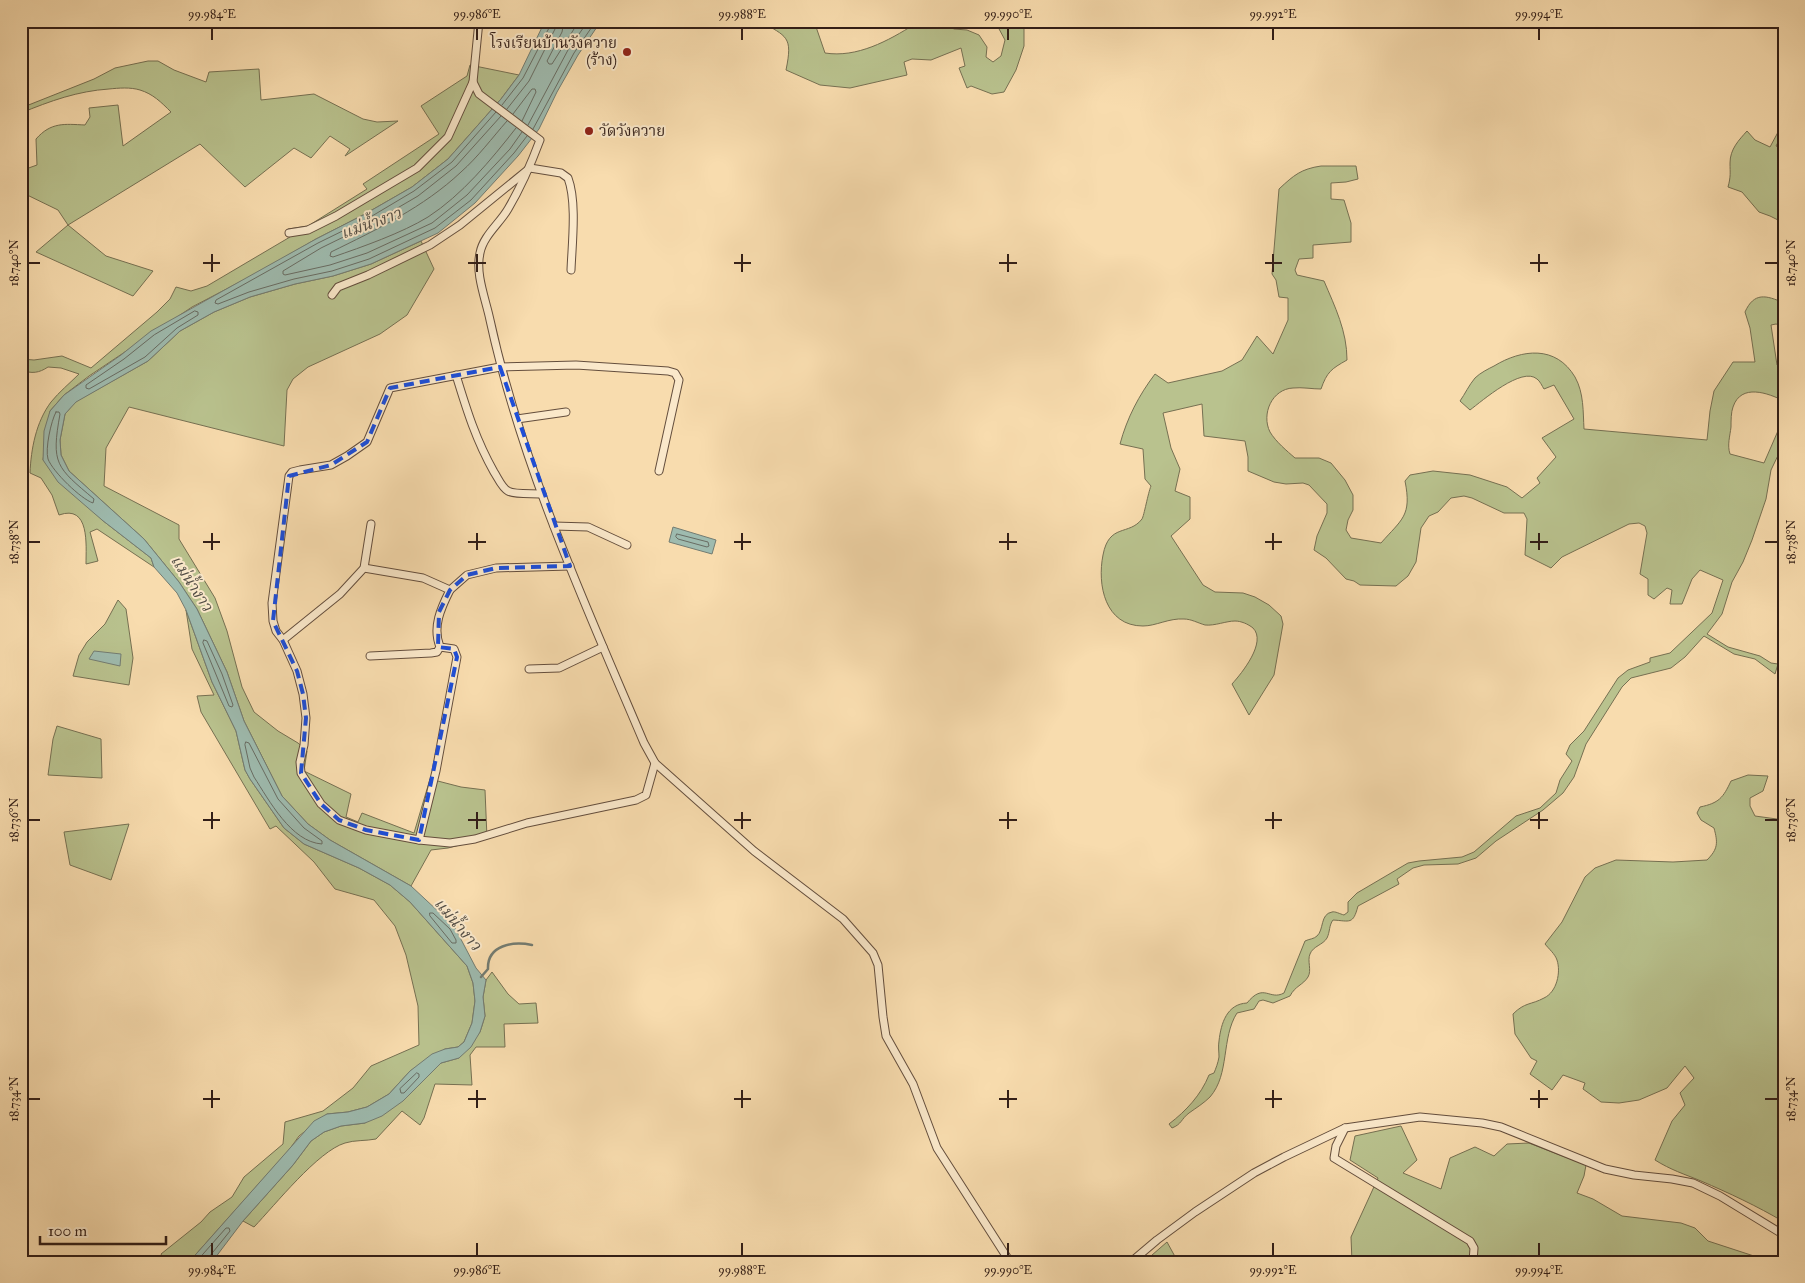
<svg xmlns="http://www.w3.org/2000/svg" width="1805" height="1283" font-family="'IM FELL Great Primer','Noto Serif Thai',serif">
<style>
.green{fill:#b9c28e;stroke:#767052}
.water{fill:#9ebbaf;stroke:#737c72}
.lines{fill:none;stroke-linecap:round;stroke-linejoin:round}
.shore{stroke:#686c63;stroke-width:1}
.stream{stroke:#737c72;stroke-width:2.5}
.street-casing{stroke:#644e3d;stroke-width:9}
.street{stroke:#fae8ca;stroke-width:7}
.marked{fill:none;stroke:#1d4ed8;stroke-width:4;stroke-dasharray:10 6;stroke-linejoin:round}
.ticks{fill:none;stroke:#321e17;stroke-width:2}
.poi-dot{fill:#8f2418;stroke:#fae8ca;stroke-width:2}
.labels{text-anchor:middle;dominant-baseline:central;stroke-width:4;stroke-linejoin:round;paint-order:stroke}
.poi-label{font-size:15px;fill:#321e17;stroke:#fae8ca;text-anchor:end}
.water-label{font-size:16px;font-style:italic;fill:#524d45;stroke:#fae8ca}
.neatline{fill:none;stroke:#321e17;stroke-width:2}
.ticks-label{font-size:12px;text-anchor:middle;fill:#321e17}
</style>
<rect width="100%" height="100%" fill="#f8dcae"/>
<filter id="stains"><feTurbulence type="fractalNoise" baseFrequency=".004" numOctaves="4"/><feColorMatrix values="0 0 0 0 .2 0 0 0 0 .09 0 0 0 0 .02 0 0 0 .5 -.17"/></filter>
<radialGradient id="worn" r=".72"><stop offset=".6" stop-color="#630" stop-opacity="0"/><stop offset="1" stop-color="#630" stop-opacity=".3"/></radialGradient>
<g class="green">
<path d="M760,21H814L825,53C857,58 888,41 915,24L917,21H941L954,29L967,30L979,35L987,47L986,57L993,62L1001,56L1005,40L998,27V21H1024V46L1016,70L1004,92L992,94L971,86L967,88L959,68L965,66L961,48L931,60L912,59L904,62L907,75L850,88L820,85L786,70C793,36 787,37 760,21Z"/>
<path d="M148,61H158L174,70L206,82L209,72L259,69L261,100L314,94L363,119L377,122L398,121L345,156L350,149L330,136L311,158L294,148L245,187L200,144L68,225L106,256L153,271L133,296L36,252L68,225L58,210L21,192L23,170L37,165L36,139C51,122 64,124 85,125L90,117L89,108L118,105L123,146L171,112C161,102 153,94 140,90C130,87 119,88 109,89C78,91 50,101 21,113V108L94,79L115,68Z"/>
<path d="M470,65L519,75L501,99L448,159L412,187L365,214L316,239L259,272L192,307L89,376L64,395L50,411L43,460L102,520L151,558L154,567L97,529L90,532L98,561L86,564C86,545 90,504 59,515L52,495L41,478L30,473C31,449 36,422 51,402C59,392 70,383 79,374L61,368L48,367C39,373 32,374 21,370V359L34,360L62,356L91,368L157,312L170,299L176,287L191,291L207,286L290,237L288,229L308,226L367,189L363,184L439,134L421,106L467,76Z"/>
<path d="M1784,121V131L1776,146L1784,150V223L1770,216L1759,212L1742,192L1728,187C1731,176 1730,173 1730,163C1730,149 1739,140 1747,131L1755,140L1770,147Z"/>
<path d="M1321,166H1356L1358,179L1346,182L1331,183V199L1344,200L1351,223V242L1313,245V258L1299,259L1295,270L1297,275L1324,281C1335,307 1347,331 1347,360C1331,369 1327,372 1321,389C1312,389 1302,387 1293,388C1272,389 1261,414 1270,432C1276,442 1287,451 1295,458H1319L1331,463L1345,480L1353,495V510L1348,520L1346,530L1351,538L1381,543C1402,519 1412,516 1405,481L1410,475L1433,471L1470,475L1507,487L1522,498L1540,483L1537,478L1556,457L1542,438L1574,419L1554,385L1544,389C1542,386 1540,381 1537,379C1522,366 1482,401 1470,410L1460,401C1465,394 1469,385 1475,378C1480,373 1488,369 1494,366C1522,349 1556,345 1575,377C1584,393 1583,412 1584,429L1707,440L1710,411L1714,391L1733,362H1755L1750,328L1745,312C1754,292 1766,295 1784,303V326L1776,324L1771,325L1777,365L1784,371V401C1768,393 1741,383 1733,407C1731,412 1731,421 1731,427C1730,436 1727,445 1730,454L1764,463L1784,417V443L1771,470L1766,499L1752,540L1743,562L1732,582L1722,614L1707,634L1728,647L1760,656L1771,663L1778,664L1775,674L1755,659L1734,654L1704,636L1685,657L1671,668L1631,678L1622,687L1586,744L1574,777L1563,793L1543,810L1496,841L1476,858L1458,864L1424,865L1413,868L1397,879L1399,884L1358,906C1353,925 1350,921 1333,920C1329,925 1330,932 1327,938C1323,945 1313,946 1310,954C1307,961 1312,970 1308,977C1303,985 1295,986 1290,996L1273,1003L1263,1000L1259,1001L1254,1009L1237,1013C1221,1038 1230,1074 1210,1097C1204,1103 1196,1108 1189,1113C1181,1119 1182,1124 1172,1128L1169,1124C1186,1111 1201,1095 1209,1075L1214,1073C1216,1068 1218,1063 1219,1057C1219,1052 1218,1046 1219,1041C1221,1023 1227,1004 1247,1003C1264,982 1269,1001 1284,993L1305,941C1309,939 1314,939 1317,936C1324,930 1320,914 1332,912C1335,911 1340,914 1344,915L1348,912V902L1357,893L1408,863L1419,861L1462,857L1474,852L1516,816L1540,808L1556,793L1560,780L1572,761L1566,754L1570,745L1584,731L1618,678L1628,670L1650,662V658L1670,653L1712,613L1723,580L1700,570L1692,579L1682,604H1670L1672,590L1667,588L1654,599L1648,595V579L1640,574L1647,533L1645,526L1639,523L1629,524L1562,557L1551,568L1525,555L1527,519L1524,513H1504L1472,498L1464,496L1451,498L1438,512L1429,516L1421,528L1416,562L1408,576L1396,586L1360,585L1354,581L1346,579L1326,558L1314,550L1317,536L1327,513V504L1309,485L1303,483L1286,484L1274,482L1248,471V457L1245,441L1204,436L1202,404L1163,413L1171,448L1180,469L1175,491L1190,497V519L1171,536L1203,585L1215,592L1243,593L1255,597L1269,605L1281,616L1283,624L1274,675L1249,715L1232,684C1242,673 1267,642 1253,628C1248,624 1241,621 1235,621C1226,621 1215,626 1205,625C1198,623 1191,619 1184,619C1169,618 1156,626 1143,626C1105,626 1097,585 1103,555C1109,523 1129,536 1142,519C1144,516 1148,493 1151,486L1145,479L1143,449L1120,444C1127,418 1139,395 1155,374L1168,383L1222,371L1242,360L1257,336L1273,354L1288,320V298L1279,297L1276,280L1272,274L1279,189C1294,175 1301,169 1321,166Z"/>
<path d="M421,241L434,269L407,315L380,334L308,367L293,379L287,390L284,446L129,407L106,448L104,486L179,525V539L215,598L227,631L242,687L254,712L278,731L298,743L307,751L304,771L351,794L346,817L358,822L362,813L414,833L430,779L461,787L485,790L487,838L448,848L431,850L411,886L330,840L308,824L282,796L244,721L227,672L197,609L179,582L144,539L69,471L61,455L60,440L65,414L75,402L148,361L180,331L214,312L250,297L295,284L333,276L371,264Z"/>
<path d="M118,600L126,609L133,658L129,685L73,676L79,655L87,642L105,624Z"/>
<path d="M186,610L212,682L236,731L245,770L250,779L284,828L304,844L359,868L390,885L410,902L467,966L473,983L475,1001L472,1023L464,1042L458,1047L445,1049L410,1071L389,1094L367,1107L348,1112L327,1114L299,1136L289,1150L189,1262H165L161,1254L201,1222L210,1212L232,1197L244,1177L283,1144L285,1122L323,1111L353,1088L371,1066L419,1045L418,1006L406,955L395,926L374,900L335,889L314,862L276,826L270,829L201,712L197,696L214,695L192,649Z"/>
<path d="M57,726L101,739L102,778L48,775L53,739Z"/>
<path d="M1748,775L1768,776L1763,791L1750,798V806L1755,816L1784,820V1222C1757,1206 1729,1193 1701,1181C1684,1174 1671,1170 1655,1160L1672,1121L1685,1105L1680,1093L1694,1078L1685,1066L1667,1088L1639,1100L1619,1103L1601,1102L1583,1089L1585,1083L1563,1075L1552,1090L1530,1074L1537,1061L1531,1058L1515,1034L1513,1014C1525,1002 1531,1005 1544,998C1557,992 1561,972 1557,960C1555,954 1549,949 1545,944L1562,922L1585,877L1595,868L1616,860L1673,862L1707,860C1718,849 1718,843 1714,828L1701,820L1697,813L1700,807C1719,803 1723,798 1731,781Z"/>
<path d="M129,824L111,880L70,865L64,832Z"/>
<path d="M492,972L508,994L519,1004L536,1003L538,1023L504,1024L505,1047H476L470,1055L472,1085L435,1084L424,1118L420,1125L402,1111L376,1139C366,1141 354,1140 345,1143C318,1151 275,1205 254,1227L243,1221L293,1165L311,1141L324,1132L341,1126L365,1123L441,1063L459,1058L480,1032L485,1016L483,997L486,980Z"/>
<path d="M1401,1126L1417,1160L1403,1173L1441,1189L1450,1158L1475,1147L1494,1156L1507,1144L1529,1143L1586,1165L1584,1176L1577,1193L1593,1199L1622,1216L1681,1223L1695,1228L1708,1241L1760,1258L1759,1262H1352L1351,1237L1378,1178L1350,1160L1355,1136Z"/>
<path d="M1167,1242L1178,1262H1144Z"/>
</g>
<g class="water">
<path d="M545,21H601L578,55L557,92L539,129L518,156L475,203L438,233L371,264L333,276L295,284L250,297L214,312L180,331L148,361L76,402L65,414L60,440L61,455L69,471L144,539L179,582L197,609L227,672L244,721L282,796L308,824L330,840L411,886L454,926L476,968L486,980L483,997L485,1016L480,1032L471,1047L459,1058L441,1063L403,1101L382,1116L365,1123L341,1126L324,1132L311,1141L293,1165L243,1221L212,1262H189L314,1121L327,1114L348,1112L367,1107L389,1094L410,1071L432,1054L445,1049L458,1047L464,1042L472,1023L475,1001L473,983L467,966L410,902L390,885L359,868L304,844L284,828L250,779L245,770L236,731L212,682L186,610L177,593L154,567L151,558L102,520L58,482L43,460L44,431L50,411L64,395L121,355L151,331L316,239L365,214L412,187L448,159L501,99L519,75Z"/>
<path d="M673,527L716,540L712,554L669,542Z"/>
<path d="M94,651L121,654L120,666L89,659Z"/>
</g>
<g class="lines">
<g class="shore">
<path d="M564,21L562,32L547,61L549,64H552L579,21"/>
<path d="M502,105L523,78L550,26V21"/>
<path d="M507,109L529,81L555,29L556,21"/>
<path d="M496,112L452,162L414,191L367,219L318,243L216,300L215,303L218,304L249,292L294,279L332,271L369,259L435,228L471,200L514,153L527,136"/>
<path d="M513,114L532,89H535L536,92L522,121"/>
<path d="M501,116L456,166L418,196L370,224L321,248L283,271V274L285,275L330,265L367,253L432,223L467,195L510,149L522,132"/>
<path d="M507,121C492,138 478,157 461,172C424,207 376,230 331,252L330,256L333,257C362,247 402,233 428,217C462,195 491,160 516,128"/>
<path d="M528,125L568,50L588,21"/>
<path d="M533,129L574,53L596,21"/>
<path d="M195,311L198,312V315L177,328L145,357L89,389L86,388V385L124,359L154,335Z"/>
<path d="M56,412H59L60,414C51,464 56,467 94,499L93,503C81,499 53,472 48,459C45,449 51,421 56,412Z"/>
<path d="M677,534L708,542L709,546L707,547L678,539L676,537Z"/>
<path d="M204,640L207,641L222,674L233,705L232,707L229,706L203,643Z"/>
<path d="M246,742L249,743L278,799L304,828L322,841V844C291,842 269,800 254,777L250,768L245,745Z"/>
<path d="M430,913H433L450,929L456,940V943H452L430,916Z"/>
<path d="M417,1073L419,1074V1077L404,1093H401L400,1089Z"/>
<path d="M196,1262L226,1228H229L230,1231L209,1257L208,1262"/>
</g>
<path class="stream" d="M481,977L488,969C487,945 513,941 532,945"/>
<defs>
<g id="street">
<path d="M479,21L473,82L479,94L540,140C531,164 521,187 508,209C500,223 483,236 480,253C475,274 486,300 490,320C522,467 586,606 644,743L655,763L754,851L843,919L873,953L878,965L883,1017L886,1036L913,1084L937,1148L1010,1262"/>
<path d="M289,233L308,230L336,216L417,168L448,137L473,82"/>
<path d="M332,295L338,287L368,275L430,245L460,225L530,168L561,173L568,178C577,202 572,244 571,270"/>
<path d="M456,375C467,411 476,440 494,472C498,478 502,488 508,491C514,495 534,493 542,494"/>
<path d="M517,419L566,412"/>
<path d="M554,526L588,527L627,545"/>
<path d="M364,568L423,578L450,590C441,608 432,627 440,647L454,649L457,657L436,771L419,840"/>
<path d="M450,590L467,575L496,568L570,566"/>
<path d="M283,640L340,594L364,568L371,524"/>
<path d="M370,656L431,653L437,652L440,647"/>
<path d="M529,669L559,668L603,647"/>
<path d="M655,763L646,795L636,800L527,823L475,839L450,843L419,840L366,830L339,820L321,804L301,773L300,762L304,745L306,718L303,694L297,671L283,640L276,631L273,621L272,603L289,476L292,472L300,470L331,465L347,456L367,442L390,388L500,367L576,365L668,371L675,373L679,380L659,471"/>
<path d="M1345,1128L1336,1146L1334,1158L1470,1241L1474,1248L1473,1262"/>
<path d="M1131,1262L1157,1240L1195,1212L1254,1173L1284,1157L1345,1128L1420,1117L1482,1123L1501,1127L1605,1169L1634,1175L1672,1179L1693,1183L1720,1196L1784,1235"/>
</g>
</defs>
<use href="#street" class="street-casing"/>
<use href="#street" class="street"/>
</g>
<path class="marked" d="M500,367L570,566L496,568L467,575L450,590L439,612L438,647L454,649L457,657L419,840L366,830L339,820L321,804L301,773L306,718L303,694L297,671L273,621L289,476L331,465L367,442L390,388Z"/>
<path class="ticks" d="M212,28V40M477,28V40M742,28V40M1008,28V40M1273,28V40M1539,28V40M212,254V272M477,254V272M742,254V272M1008,254V272M1273,254V272M1539,254V272M28,263H40M203,263H220M468,263H486M734,263H751M999,263H1017M1265,263H1282M1530,263H1548M1765,263H1778M212,533V550M477,533V550M742,533V550M1008,533V550M1273,533V550M1539,533V550M28,542H40M203,542H220M468,542H486M734,542H751M999,542H1017M1265,542H1282M1530,542H1548M1765,542H1778M212,812V829M477,812V829M742,812V829M1008,812V829M1273,812V829M1539,812V829M28,820H40M203,820H220M468,820H486M734,820H751M999,820H1017M1265,820H1282M1530,820H1548M1765,820H1778M212,1090V1108M477,1090V1108M742,1090V1108M1008,1090V1108M1273,1090V1108M1539,1090V1108M28,1099H40M203,1099H220M468,1099H486M734,1099H751M999,1099H1017M1265,1099H1282M1530,1099H1548M1765,1099H1778M212,1243V1256M477,1243V1256M742,1243V1256M1008,1243V1256M1273,1243V1256M1539,1243V1256"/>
<g class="poi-dot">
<circle cx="627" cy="52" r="5"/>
<circle cx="589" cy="131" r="5"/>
</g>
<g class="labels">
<g class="poi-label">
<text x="617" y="43">โรงเรียนบ้านวังควาย<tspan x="617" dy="17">(ร้าง)</tspan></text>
<text x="599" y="131" text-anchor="start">วัดวังควาย</text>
</g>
<g class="water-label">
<text transform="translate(371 223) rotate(-20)">แม่น้ำงาว</text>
<text transform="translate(192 583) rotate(57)">แม่น้ำงาว</text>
<text transform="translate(458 924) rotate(50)">แม่น้ำงาว</text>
</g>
</g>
<rect width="1805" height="1283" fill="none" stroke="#f8dcae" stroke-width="55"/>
<path d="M40 1236v8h126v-8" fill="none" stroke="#321e17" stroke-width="2.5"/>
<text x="48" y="1236" font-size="15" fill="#321e17" stroke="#fae8ca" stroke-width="4" paint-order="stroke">100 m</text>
<rect x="28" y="28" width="1750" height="1228" class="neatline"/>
<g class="ticks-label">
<text x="212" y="18">99.984°E</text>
<text x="477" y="18">99.986°E</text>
<text x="742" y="18">99.988°E</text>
<text x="1008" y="18">99.990°E</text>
<text x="1273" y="18">99.992°E</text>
<text x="1539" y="18">99.994°E</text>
<text transform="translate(14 263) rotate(-90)" y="4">18.740°N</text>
<text transform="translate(1791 263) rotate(-90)" y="4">18.740°N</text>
<text transform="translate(14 542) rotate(-90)" y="4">18.738°N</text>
<text transform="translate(1791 542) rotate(-90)" y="4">18.738°N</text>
<text transform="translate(14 820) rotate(-90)" y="4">18.736°N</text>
<text transform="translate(1791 820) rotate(-90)" y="4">18.736°N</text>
<text transform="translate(14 1099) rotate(-90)" y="4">18.734°N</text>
<text transform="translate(1791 1099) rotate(-90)" y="4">18.734°N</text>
<text x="212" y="1274">99.984°E</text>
<text x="477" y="1274">99.986°E</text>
<text x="742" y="1274">99.988°E</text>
<text x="1008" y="1274">99.990°E</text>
<text x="1273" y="1274">99.992°E</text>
<text x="1539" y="1274">99.994°E</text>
</g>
<rect width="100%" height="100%" filter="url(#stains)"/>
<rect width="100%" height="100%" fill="url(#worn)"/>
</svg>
